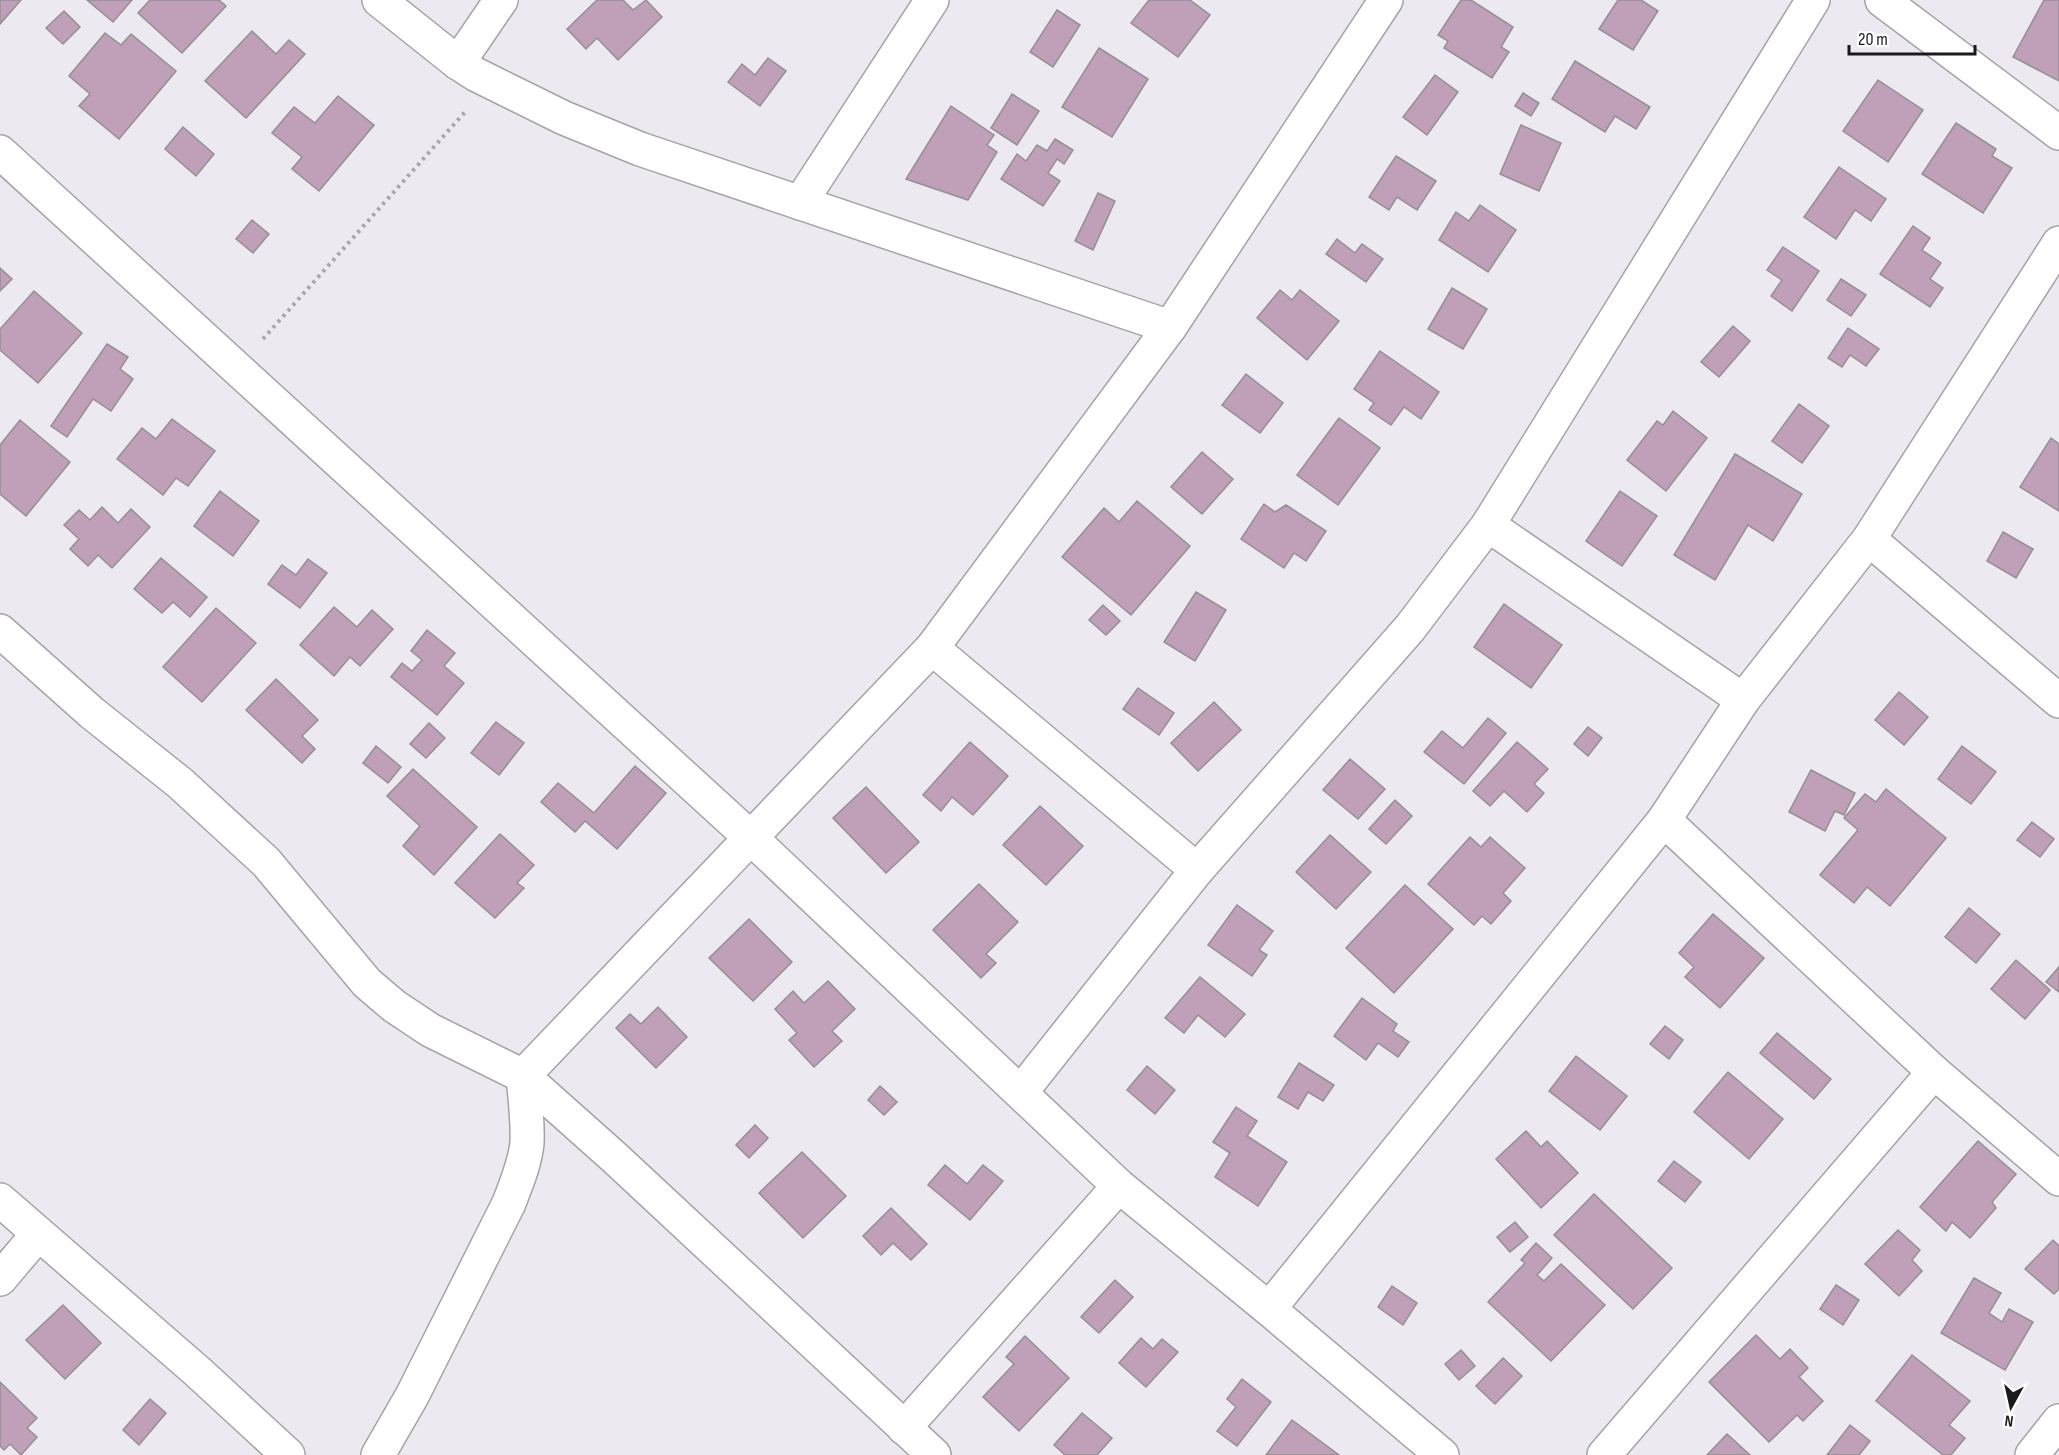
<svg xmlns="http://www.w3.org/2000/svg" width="2059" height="1455" font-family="'Sofia Sans Condensed',sans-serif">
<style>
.building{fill:#c0a0b8;stroke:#948f93;stroke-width:1.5}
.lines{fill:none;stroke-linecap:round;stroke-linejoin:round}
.minor-casing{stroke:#a5a3a8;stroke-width:36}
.path{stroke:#a7a5aa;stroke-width:4;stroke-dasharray:3 4.5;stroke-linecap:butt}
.minor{stroke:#fff;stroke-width:33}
</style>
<rect width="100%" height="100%" fill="#eceaf0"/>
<g class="building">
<path d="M0,0H21L0,24Z"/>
<path d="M87,0H132L113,22Z"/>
<path d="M150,0H219L226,6L182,53L138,13Z"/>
<path d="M597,0H623L633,10L646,0L662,17L618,60L597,38L586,49L567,29Z"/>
<path d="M1149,0H1190L1210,15L1178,57L1131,23Z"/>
<path d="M1461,0H1471L1513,27L1501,47L1509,52L1492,78L1444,48L1448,41L1438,35Z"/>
<path d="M1618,0H1641L1658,11L1633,50L1599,29Z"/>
<path d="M2044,0H2059V81L2013,57Z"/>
<path d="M1057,10L1080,25L1053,67L1030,52Z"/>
<path d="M64,11L80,27L63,44L46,28Z"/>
<path d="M252,31L276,54L289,40L305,54L246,118L205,81Z"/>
<path d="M105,33L121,45L131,34L176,71L119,139L79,106L90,94L69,76Z"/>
<path d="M1099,48L1148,79L1112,137L1062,107Z"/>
<path d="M768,58L786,71L760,106L728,82L742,64L755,75Z"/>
<path d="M1575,61L1650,107L1636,129L1615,116L1605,132L1552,99Z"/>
<path d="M1435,75L1458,92L1427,135L1403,117Z"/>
<path d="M1878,80L1923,110L1888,162L1843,131Z"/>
<path d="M1523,93L1539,103L1531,116L1515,106Z"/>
<path d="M1012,94L1039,111L1017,145L991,128Z"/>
<path d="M338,96L374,125L319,191L292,169L302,157L272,133L294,107L315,123Z"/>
<path d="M951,106L994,135L987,145L997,152L968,200L906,179Z"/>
<path d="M1956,123L1996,149L1992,156L2012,168L1983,213L1922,174Z"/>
<path d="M1521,125L1561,143L1539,191L1500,174Z"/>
<path d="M183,127L214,154L196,176L165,149Z"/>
<path d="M1055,139L1073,150L1064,164L1057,159L1048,173L1060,181L1043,206L1001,179L1017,154L1026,161L1037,145L1047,151Z"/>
<path d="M1396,156L1436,181L1417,210L1397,197L1389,210L1369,197Z"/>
<path d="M1839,167L1886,199L1871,221L1855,210L1836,239L1804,217Z"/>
<path d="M1098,193L1115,201L1093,250L1075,241Z"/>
<path d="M1480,205L1516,230L1488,272L1439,240L1456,212L1469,221Z"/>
<path d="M252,220L269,234L253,253L236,239Z"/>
<path d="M1913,226L1930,238L1922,250L1941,263L1930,279L1943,288L1930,307L1880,274Z"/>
<path d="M1337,239L1355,253L1362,244L1383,259L1366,282L1326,254Z"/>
<path d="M1783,247L1819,271L1792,311L1771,296L1782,280L1767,270Z"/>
<path d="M0,268L12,279L0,291Z"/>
<path d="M1841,279L1866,295L1851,316L1827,300Z"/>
<path d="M1452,288L1487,309L1463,349L1428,329Z"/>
<path d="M1280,290L1292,300L1300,290L1339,321L1307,360L1257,318Z"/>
<path d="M34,291L82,333L38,383L0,350V329Z"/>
<path d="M1733,326L1750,341L1719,377L1701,362Z"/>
<path d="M1848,328L1879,349L1866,366L1850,355L1842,367L1828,358Z"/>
<path d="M107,344L128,357L120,369L133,379L111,411L93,399L67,437L51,426Z"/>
<path d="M1380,351L1439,392L1421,419L1404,407L1391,425L1369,410L1374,403L1354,389Z"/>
<path d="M1246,374L1283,403L1260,433L1222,405Z"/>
<path d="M1799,404L1829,426L1802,463L1772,441Z"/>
<path d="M1673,411L1707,438L1666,491L1627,460L1657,421L1663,425Z"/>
<path d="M1339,418L1380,448L1338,505L1297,475Z"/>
<path d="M172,419L215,451L188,486L176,478L163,495L117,459L142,428L156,439Z"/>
<path d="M20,420L70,462L26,516L0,494V445Z"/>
<path d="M2051,438L2059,444V511L2020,487Z"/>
<path d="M1202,452L1233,479L1202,514L1171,487Z"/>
<path d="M1735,454L1802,494L1773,541L1748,525L1715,580L1674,555Z"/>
<path d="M220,491L259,521L233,556L194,526Z"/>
<path d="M1620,491L1657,516L1622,566L1586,541Z"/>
<path d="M1137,501L1190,546L1131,615L1062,557L1104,508L1119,522Z"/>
<path d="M1264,504L1275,512L1286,505L1326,531L1306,561L1294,553L1284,568L1241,539Z"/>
<path d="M102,507L118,523L131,509L150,527L112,568L98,555L88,566L70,549L79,539L64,525L79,510L90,520Z"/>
<path d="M2003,532L2033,549L2016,578L1987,561Z"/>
<path d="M161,558L207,597L190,617L173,602L162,613L134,589Z"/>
<path d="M308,559L327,573L300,608L268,584L282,565L296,575Z"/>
<path d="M1196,592L1226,610L1195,661L1164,642Z"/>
<path d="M1504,604L1562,645L1531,688L1474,647Z"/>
<path d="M1103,605L1120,621L1106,635L1089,620Z"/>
<path d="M334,607L357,627L372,610L393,629L360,666L350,657L334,676L300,645Z"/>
<path d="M216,608L256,643L202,702L163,667Z"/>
<path d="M427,630L455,653L444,666L464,683L437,715L391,677L402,663L412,671L422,660L411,651Z"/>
<path d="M276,679L318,720L302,736L315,749L302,763L246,710Z"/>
<path d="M1138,688L1174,713L1159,735L1123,709Z"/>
<path d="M1899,692L1928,717L1904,745L1875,720Z"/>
<path d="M1214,702L1241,730L1198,771L1171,743Z"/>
<path d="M1488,718L1506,733L1464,784L1424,752L1442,731L1463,748Z"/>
<path d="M496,722L524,743L499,775L471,753Z"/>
<path d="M429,723L445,738L426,758L410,744Z"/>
<path d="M1588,727L1602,738L1588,756L1574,744Z"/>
<path d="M970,742L1008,776L973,815L952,797L941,811L923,795Z"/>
<path d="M1517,742L1548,769L1534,784L1544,793L1527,812L1504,791L1490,806L1473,791Z"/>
<path d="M376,746L401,767L388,783L363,763Z"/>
<path d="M1962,746L1996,772L1971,804L1938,779Z"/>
<path d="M1350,759L1385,789L1358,819L1323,790Z"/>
<path d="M635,766L666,793L617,849L585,821L575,832L541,802L558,783L594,813Z"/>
<path d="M413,769L477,827L434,875L403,846L420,826L387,796Z"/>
<path d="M1811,770L1855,793L1844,815L1835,811L1825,831L1789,812Z"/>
<path d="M866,787L919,842L886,873L833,818Z"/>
<path d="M1886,789L1946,838L1890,906L1867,887L1854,903L1820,875L1858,830L1844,818L1865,794L1876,802Z"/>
<path d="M1395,800L1412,816L1386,844L1369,829Z"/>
<path d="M1040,806L1083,846L1046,885L1003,845Z"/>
<path d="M2032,822L2054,839L2040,857L2017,840Z"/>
<path d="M500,834L534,865L517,883L524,888L495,918L455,883Z"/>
<path d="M1330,835L1371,872L1336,909L1296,872Z"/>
<path d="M1470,837L1481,847L1490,837L1525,868L1503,893L1511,901L1491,924L1482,916L1474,925L1428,884Z"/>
<path d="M979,884L1018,922L986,954L996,963L981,978L933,930Z"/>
<path d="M1405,885L1453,929L1394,993L1346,948Z"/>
<path d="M1237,905L1273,931L1259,950L1267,955L1252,976L1208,945Z"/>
<path d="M1969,908L2000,934L1976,963L1945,937Z"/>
<path d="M1713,914L1764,958L1720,1008L1685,977L1694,967L1679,953Z"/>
<path d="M749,919L792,962L753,1001L709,958Z"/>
<path d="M2016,960L2050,990L2025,1019L1991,989Z"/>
<path d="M2059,967V992L2046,982Z"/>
<path d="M1200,977L1245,1014L1225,1037L1198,1015L1184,1033L1165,1018Z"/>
<path d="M828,981L855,1009L832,1031L842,1041L814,1067L789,1040L797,1033L775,1009L793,991L804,1003Z"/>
<path d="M1362,998L1397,1024L1393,1031L1409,1042L1398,1057L1378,1043L1366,1060L1334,1036Z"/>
<path d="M658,1007L687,1037L656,1068L616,1028L630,1014L641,1024Z"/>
<path d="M1665,1026L1683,1040L1669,1059L1650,1044Z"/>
<path d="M1777,1033L1831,1079L1814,1099L1760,1053Z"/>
<path d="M1576,1056L1627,1096L1600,1130L1549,1091Z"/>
<path d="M1299,1063L1334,1085L1323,1101L1308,1092L1298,1109L1278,1097Z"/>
<path d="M1147,1066L1175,1090L1155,1114L1127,1090Z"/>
<path d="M1728,1072L1783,1119L1749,1159L1694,1112Z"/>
<path d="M880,1086L897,1102L884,1115L868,1100Z"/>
<path d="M1236,1107L1257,1121L1247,1136L1287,1162L1258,1206L1215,1177L1230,1153L1213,1142Z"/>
<path d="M755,1125L768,1138L749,1158L736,1145Z"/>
<path d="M1526,1131L1541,1147L1547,1141L1578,1173L1541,1208L1496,1159Z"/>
<path d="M1978,1141L2016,1174L1992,1202L1996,1208L1970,1238L1952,1222L1946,1231L1920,1207Z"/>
<path d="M802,1152L846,1196L803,1238L759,1193Z"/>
<path d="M1674,1161L1701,1182L1685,1202L1658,1181Z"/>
<path d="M945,1165L967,1184L983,1165L1003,1181L970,1220L928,1185Z"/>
<path d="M1594,1194L1672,1268L1633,1309L1554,1235Z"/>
<path d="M891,1208L927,1244L911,1260L893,1243L881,1255L863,1236Z"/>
<path d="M1515,1222L1528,1237L1510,1252L1497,1237Z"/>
<path d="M1898,1230L1920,1250L1912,1260L1922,1271L1899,1296L1865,1264Z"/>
<path d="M2053,1240L2059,1246V1289L2054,1294L2025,1269Z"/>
<path d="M1536,1243L1552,1258L1537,1275L1544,1281L1561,1264L1605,1305L1551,1361L1488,1302L1525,1263L1521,1260Z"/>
<path d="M1974,1278L2001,1293L1989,1313L2002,1322L2009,1309L2033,1322L2005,1370L1941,1333Z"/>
<path d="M1115,1280L1133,1297L1099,1333L1081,1317Z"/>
<path d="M1836,1285L1859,1300L1843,1325L1820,1309Z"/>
<path d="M1392,1286L1417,1303L1403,1325L1378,1307Z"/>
<path d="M63,1305L101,1343L65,1379L26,1340Z"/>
<path d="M1756,1335L1780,1359L1790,1349L1808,1368L1799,1377L1823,1401L1803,1421L1797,1415L1769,1442L1709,1382Z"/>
<path d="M1025,1336L1069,1378L1019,1431L983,1397L1014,1364L1006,1357Z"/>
<path d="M1141,1338L1153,1349L1162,1339L1178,1352L1146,1387L1119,1363Z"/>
<path d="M1461,1350L1475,1366L1459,1380L1445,1364Z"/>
<path d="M1912,1355L1970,1401L1949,1425L1965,1438L1951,1455H1943L1876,1401Z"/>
<path d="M1503,1358L1522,1376L1495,1404L1476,1386Z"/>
<path d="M1242,1379L1271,1402L1237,1446L1217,1431L1236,1407L1227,1399Z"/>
<path d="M0,1382L37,1418L27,1428L37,1437L21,1455L10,1444L4,1450L0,1446Z"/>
<path d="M150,1399L166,1413L139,1445L123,1430Z"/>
<path d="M1082,1413L1112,1438L1097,1455H1065L1054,1445Z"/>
<path d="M1292,1420L1339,1455H1266Z"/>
<path d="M1850,1425L1870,1441L1859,1455H1827Z"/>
<path d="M1727,1434L1750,1455H1707Z"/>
</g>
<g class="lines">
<defs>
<g id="minor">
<path d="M379,0L458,63L475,74L564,118L640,149L1170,327"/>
<path d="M1882,0L2059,133"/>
<path d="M458,63L501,0"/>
<path d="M0,152L751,838L1119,1186L1269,1309L1442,1455"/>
<path d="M800,203L932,0"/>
<path d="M1488,525L1743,700"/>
<path d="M1869,539L2059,701"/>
<path d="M0,631L92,713L180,783L266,862L367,983L394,1006L430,1030L523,1076L932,648L1170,327L1386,0"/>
<path d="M932,648L1197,870"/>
<path d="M1664,820L1934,1072L2059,1179"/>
<path d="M523,1076L615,1158L934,1455"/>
<path d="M1021,1092L1197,870L1410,628L1488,525L1813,0"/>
<path d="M0,1200L198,1372L288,1455"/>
<path d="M0,1279L38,1234"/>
<path d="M1269,1309L1664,820L1743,700L1869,539L2059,243"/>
<path d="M904,1428L1119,1186"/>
<path d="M378,1455L412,1396L509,1203C516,1184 525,1164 527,1143C528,1121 525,1098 523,1076"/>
<path d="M1604,1455L1934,1072"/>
<path d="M2032,1455L2059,1421"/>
</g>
</defs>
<use href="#minor" class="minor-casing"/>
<path class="path" d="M263,339L465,112"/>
<use href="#minor" class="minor"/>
</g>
<g transform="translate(2011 1407) rotate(188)" stroke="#ffffff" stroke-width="4.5" paint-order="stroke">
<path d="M0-4.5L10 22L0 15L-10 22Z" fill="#1a191b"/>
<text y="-9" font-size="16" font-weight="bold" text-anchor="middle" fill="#1a191b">N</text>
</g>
<path d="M1849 45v9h126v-9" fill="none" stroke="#1a191b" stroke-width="3"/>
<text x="1858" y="45" font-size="18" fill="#1a191b" stroke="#ffffff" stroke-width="4.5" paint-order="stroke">20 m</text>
</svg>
